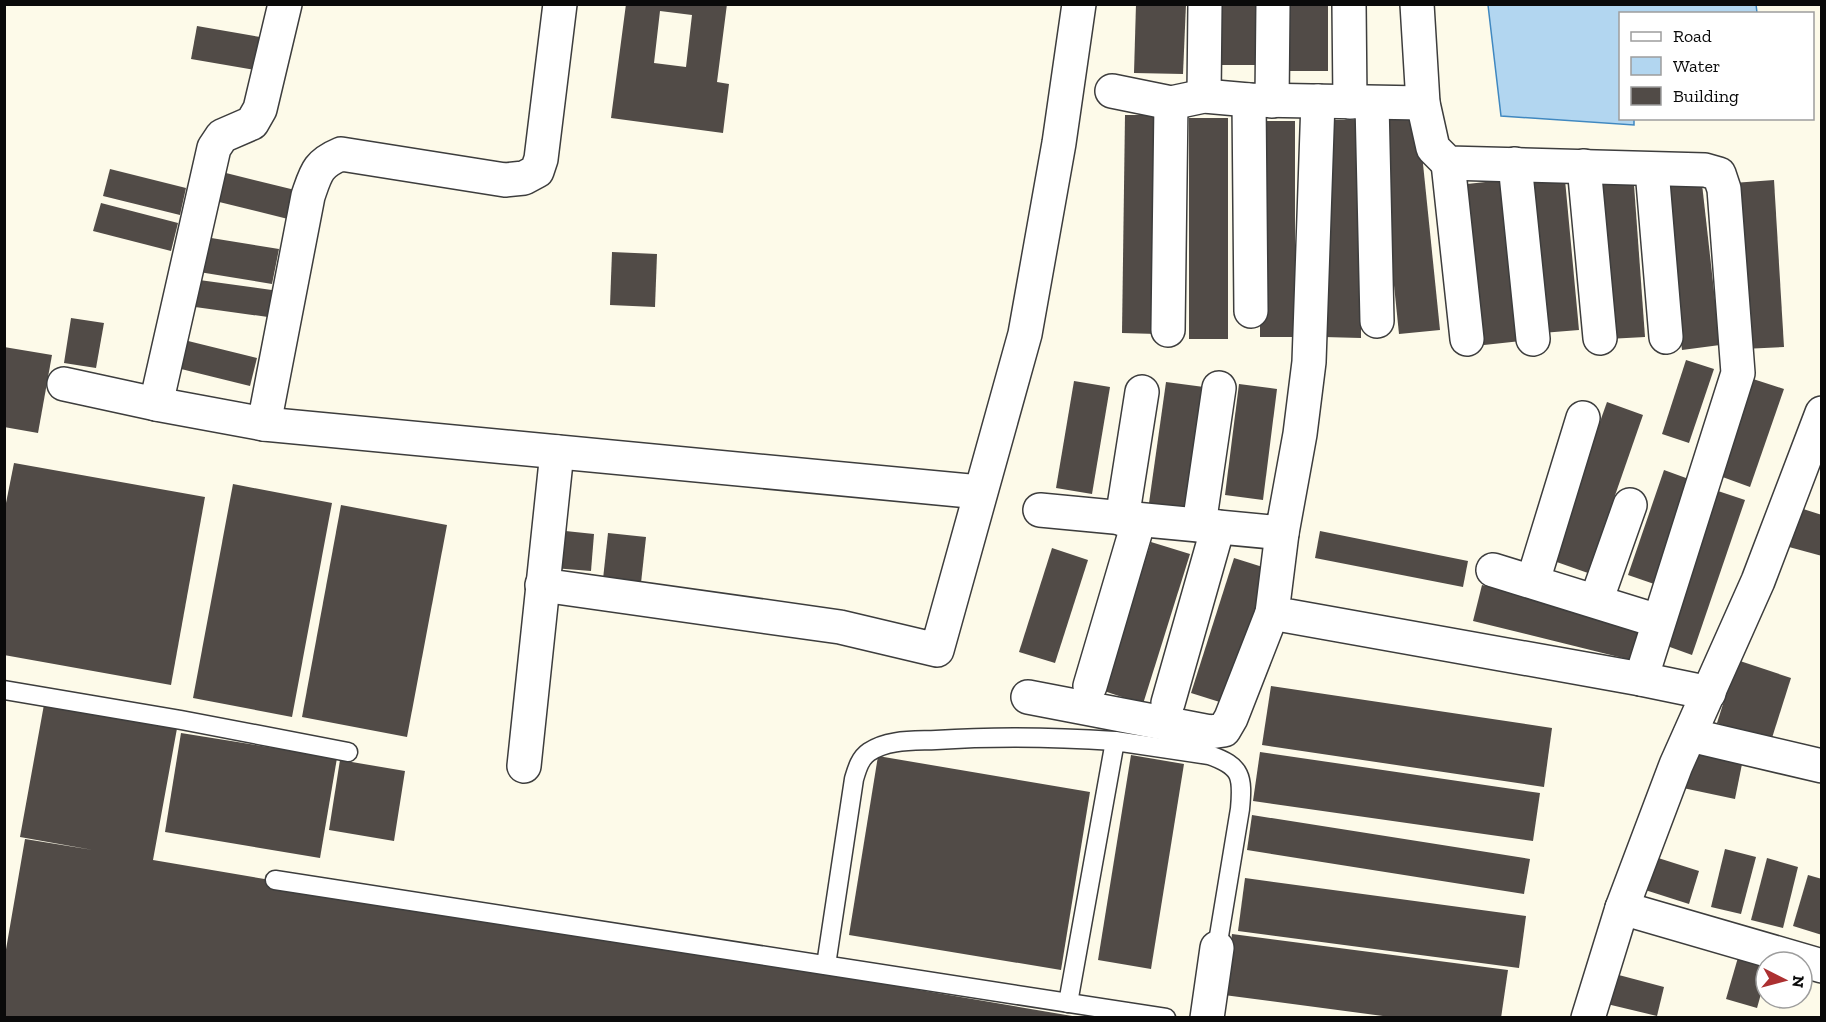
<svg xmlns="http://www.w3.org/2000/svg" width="1826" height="1022" font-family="'Zilla Slab',serif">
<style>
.water{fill:#b2d6f0;stroke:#4088c0;stroke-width:1.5}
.building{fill:#514b47;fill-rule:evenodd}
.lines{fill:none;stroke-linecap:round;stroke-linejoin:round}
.lane-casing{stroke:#3d3d3d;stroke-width:21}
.street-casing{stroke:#3d3d3d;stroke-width:36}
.lane{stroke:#fff;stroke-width:18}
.street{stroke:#fff;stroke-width:33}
</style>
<rect width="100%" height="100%" fill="#fdfae9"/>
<path class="water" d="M1756,4L1757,13L1620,14V118L1634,119V125L1501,116L1488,5Z"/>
<g class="building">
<path d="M626,4H727L717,82L729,84L723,133L611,118ZM660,11L692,15L686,67L654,63Z"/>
<path d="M1136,4H1186L1183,74L1134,73Z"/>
<rect x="1217" y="4" width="41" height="61"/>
<path d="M1285,5H1328V71H1284Z"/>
<path d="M197,26L260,37L255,70L191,59Z"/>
<path d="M1125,115H1159L1157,334L1122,333Z"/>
<path d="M1418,115L1440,330L1399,334L1377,119Z"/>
<rect x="1189" y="118" width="39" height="221"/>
<path d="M1325,120H1362L1361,338L1324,337Z"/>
<rect x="1260" y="121" width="35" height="216"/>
<path d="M110,169L186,188L180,215L103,196Z"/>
<path d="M1564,169L1579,330L1542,333L1527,173Z"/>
<path d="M218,171L295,190L288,219L211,200Z"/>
<path d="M1633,171L1645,337L1608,339L1596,174Z"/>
<path d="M1701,175L1720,345L1682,350L1663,180Z"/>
<path d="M1504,180L1521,341L1484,345L1467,184Z"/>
<path d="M1774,180L1784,347L1743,349L1733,183Z"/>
<path d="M101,203L178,223L171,251L93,231Z"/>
<path d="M199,236L279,249L272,284L193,271Z"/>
<path d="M612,252L657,254L655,307L610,305Z"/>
<path d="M192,279L279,291L275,318L188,306Z"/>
<path d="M71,318L104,323L96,368L64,363Z"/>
<path d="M180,339L257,358L250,386L173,367Z"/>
<path d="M4,347L52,355L38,433L4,427Z"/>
<path d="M1686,360L1714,369L1689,443L1662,434Z"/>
<path d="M1750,378L1784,389L1750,487L1717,475Z"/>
<path d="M1074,381L1110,387L1092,494L1056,488Z"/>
<path d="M1166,382L1204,387L1186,508L1149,503Z"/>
<path d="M1239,384L1277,389L1263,500L1225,495Z"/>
<path d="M1607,402L1643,415L1588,573L1551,560Z"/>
<path d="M14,463L205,497L171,685L4,655V513Z"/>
<path d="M1664,470L1697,482L1660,586L1628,575Z"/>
<path d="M233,484L332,503L292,717L193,698Z"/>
<path d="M1709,488L1745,500L1692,655L1656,642Z"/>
<path d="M341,505L447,525L407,737L302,717Z"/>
<path d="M1800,508L1822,515V556L1789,547Z"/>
<path d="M556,530L594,534L591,571L553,568Z"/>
<path d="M1320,531L1468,561L1463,587L1315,558Z"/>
<path d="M608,533L646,537L641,583L603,579Z"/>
<path d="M1151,542L1190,554L1143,704L1104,691Z"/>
<path d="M1052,548L1088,560L1055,663L1019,652Z"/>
<path d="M1234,558L1269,569L1226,704L1191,693Z"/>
<path d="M1482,585L1644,624L1635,661L1473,621Z"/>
<path d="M1737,660L1791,678L1771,741L1717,723Z"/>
<path d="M1271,686L1552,728L1544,787L1262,745Z"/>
<path d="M45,699L178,723L153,860L1084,1018H4V961L25,839L93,850L20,837Z"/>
<path d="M181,733L337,758L320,858L165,832Z"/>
<path d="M1692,744L1744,754L1735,799L1683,788Z"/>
<path d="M1260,752L1540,793L1533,841L1253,801Z"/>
<path d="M1131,755L1184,764L1151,969L1098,960Z"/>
<path d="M878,756L1090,792L1061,970L849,935Z"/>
<path d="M340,760L405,771L394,841L329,830Z"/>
<path d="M1252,815L1530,859L1524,894L1247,850Z"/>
<path d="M1725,849L1756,857L1741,914L1711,907Z"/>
<path d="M1652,856L1699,871L1689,904L1642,889Z"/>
<path d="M1767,858L1798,867L1783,928L1751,920Z"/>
<path d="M1808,875L1822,879V935L1793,926Z"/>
<path d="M1245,878L1526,916L1519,968L1238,931Z"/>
<path d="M1232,934L1508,970L1501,1018H1398L1224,995Z"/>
<path d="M1739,954L1766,962V976L1757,1008L1726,999Z"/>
<path d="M1615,974L1664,987L1657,1016L1607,1004Z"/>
</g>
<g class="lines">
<defs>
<g id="lane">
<path d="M4,690L181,720L348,752"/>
<path d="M275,880L1166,1018"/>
<path d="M826,965L854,779C857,769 860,758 869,752C888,739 914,741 936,740C996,736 1055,737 1115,741"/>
<path d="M1068,1003L1115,741L1209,755C1242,766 1243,777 1240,809L1217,948"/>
</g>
<g id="street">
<path d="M1349,4L1350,102"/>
<path d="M1417,4L1423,103L1433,148L1448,163L1705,170L1719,174L1724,189L1738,373L1641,679"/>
<path d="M1112,91L1171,103L1204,96L1249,100L1423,103"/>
<path d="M1204,96L1205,4"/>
<path d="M1249,100L1251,311"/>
<path d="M1272,101L1273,4"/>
<path d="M1372,103L1377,321"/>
<path d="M1448,163L1467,339"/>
<path d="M1515,164L1533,339"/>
<path d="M1584,166L1600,338"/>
<path d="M1652,170L1666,337"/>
<path d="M1168,330L1171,103"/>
<path d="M64,384L156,404L264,424L980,492"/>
<path d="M156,404L214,148L222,136L252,123L260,109L285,4"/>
<path d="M264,424L308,196C316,173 317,164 341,154L505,180L524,178L537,171L541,159L560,4"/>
<path d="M1040,510L1282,533L1300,434L1309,362L1318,101"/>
<path d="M1122,519L1142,392"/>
<path d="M1199,525L1219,388"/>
<path d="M1282,533L1272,613L1641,679L1709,693"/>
<path d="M1493,570L1658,621"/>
<path d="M1533,581L1583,418"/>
<path d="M542,585L840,627L937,650L1025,334L1059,143L1079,4"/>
<path d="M1596,601L1630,505"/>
<path d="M1090,686L1139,520"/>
<path d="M1028,697L1210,732L1224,730L1231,718L1272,613"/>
<path d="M1168,703L1218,527"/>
<path d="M1690,735L1822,766"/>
<path d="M524,766L557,452"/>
<path d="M1622,908L1822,966"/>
<path d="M1207,1018L1217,948"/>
<path d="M1588,1018L1622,908L1676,765L1758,581L1822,413"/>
</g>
</defs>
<use href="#lane" class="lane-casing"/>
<use href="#street" class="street-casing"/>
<use href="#lane" class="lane"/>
<use href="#street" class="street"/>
</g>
<rect width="1826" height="1022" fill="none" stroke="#0a0a0a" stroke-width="12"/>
<rect x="1619" y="12" width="195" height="108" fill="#ffffff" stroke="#9d9d9d" stroke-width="1.5"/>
<rect x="1631" y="32" width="30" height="9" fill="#ffffff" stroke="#9d9d9d" stroke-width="1.5"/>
<text x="1673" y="42" font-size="18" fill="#0a0a0a">Road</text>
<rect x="1631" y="57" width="30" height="18" fill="#b2d6f0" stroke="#9d9d9d" stroke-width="1.5"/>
<text x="1673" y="72" font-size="18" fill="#0a0a0a">Water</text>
<rect x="1631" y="87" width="30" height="18" fill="#514b47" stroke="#9d9d9d" stroke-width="1.5"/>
<text x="1673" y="102" font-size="18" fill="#0a0a0a">Building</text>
<g transform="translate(1784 980) rotate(96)"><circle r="28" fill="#ffffff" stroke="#9d9d9d" stroke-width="1.5"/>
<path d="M0-4.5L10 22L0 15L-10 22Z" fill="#ac3031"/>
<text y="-9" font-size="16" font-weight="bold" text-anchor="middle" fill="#0a0a0a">N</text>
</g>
</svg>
